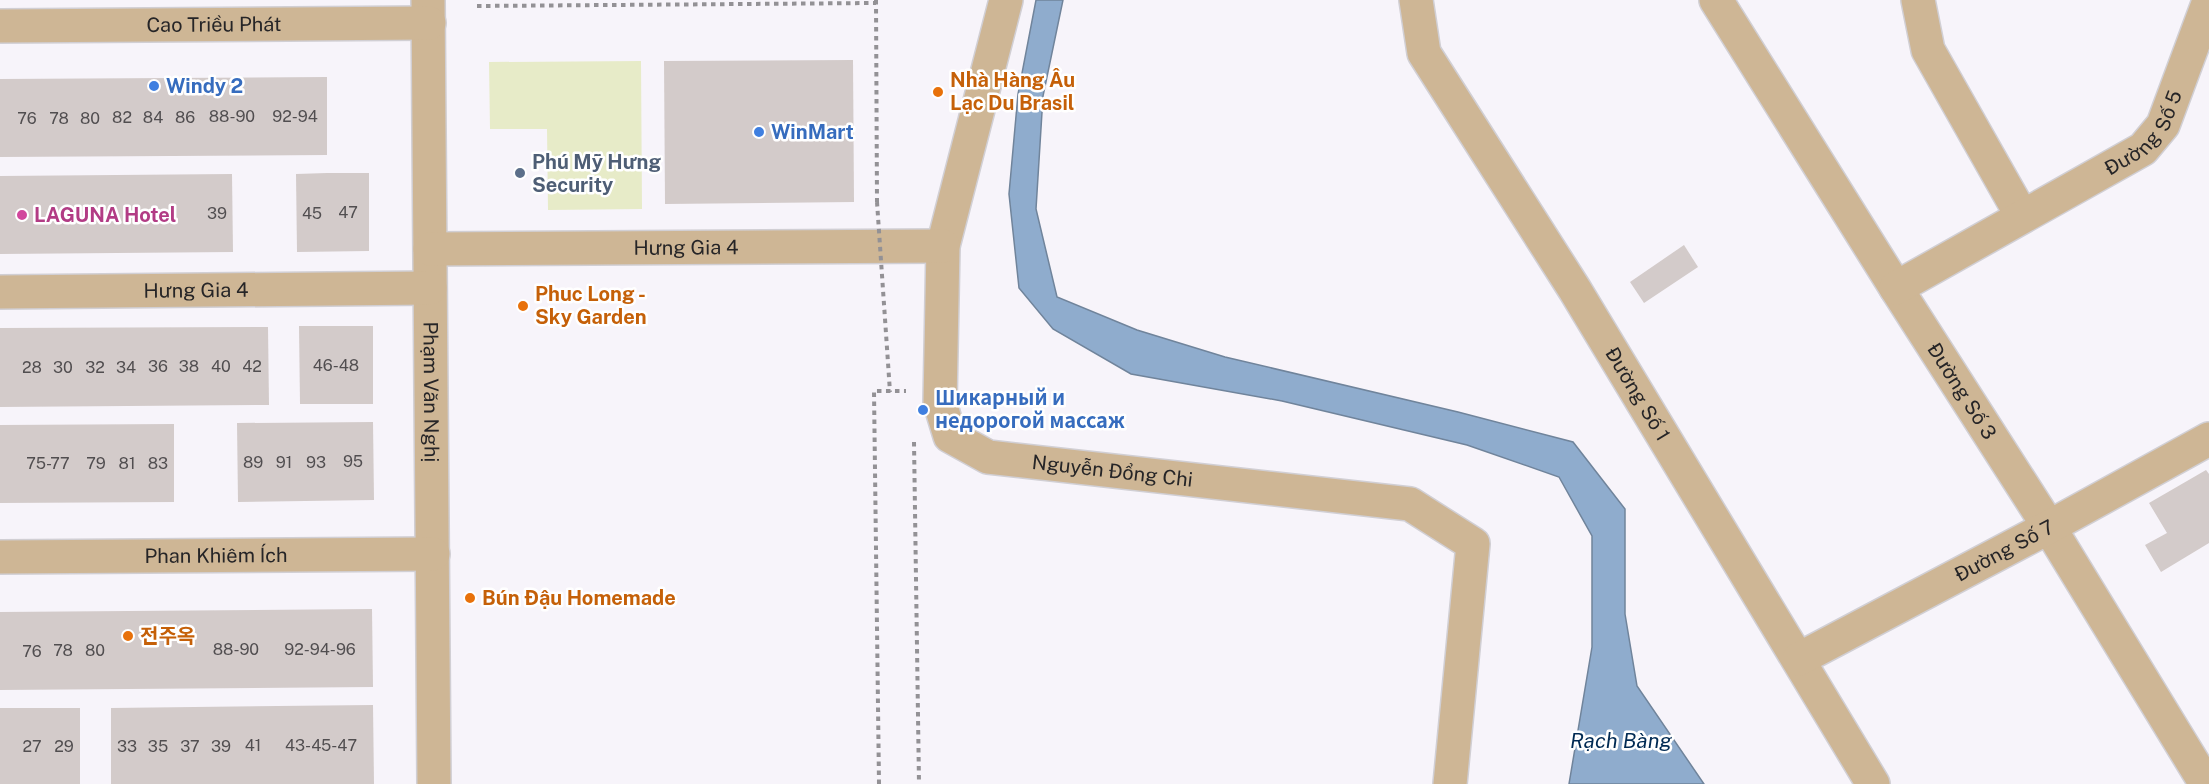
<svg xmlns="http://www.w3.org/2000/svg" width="2209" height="784" font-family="'Public Sans','Noto Sans KR',sans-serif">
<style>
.green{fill:#e7ebc8}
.water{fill:#8faccd;stroke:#70849b;stroke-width:1.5}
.building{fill:#d3cbca}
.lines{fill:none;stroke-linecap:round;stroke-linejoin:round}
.minor-casing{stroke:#d1cfd4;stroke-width:36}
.path{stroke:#939195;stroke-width:4;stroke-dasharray:4.5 4.5;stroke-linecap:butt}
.minor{stroke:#ceb695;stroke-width:33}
.path-bridge{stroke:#939195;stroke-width:4;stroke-dasharray:4.5 4.5;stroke-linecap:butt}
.shop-dot{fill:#3f7fe0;stroke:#fff;stroke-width:2}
.food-dot{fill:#e8710a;stroke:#fff;stroke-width:2}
.service-dot{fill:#5c6f8a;stroke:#fff;stroke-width:2}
.hotel-dot{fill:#d1479c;stroke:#fff;stroke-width:2}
.labels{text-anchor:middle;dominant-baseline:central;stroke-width:5;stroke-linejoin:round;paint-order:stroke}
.number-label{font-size:16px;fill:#514e50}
.street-label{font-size:20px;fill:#262527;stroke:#fff}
.food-label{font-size:20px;font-weight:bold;fill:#c56008;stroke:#fff;text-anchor:start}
.shop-label{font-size:20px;font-weight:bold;fill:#366cbe;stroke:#fff;text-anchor:start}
.service-label{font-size:20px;font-weight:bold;fill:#4e5e75;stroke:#fff;text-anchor:start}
.hotel-label{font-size:20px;font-weight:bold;fill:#b23c85;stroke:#fff;text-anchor:start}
.water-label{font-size:21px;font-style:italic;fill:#002a53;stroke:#fff}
</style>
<rect width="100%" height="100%" fill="#f7f4fa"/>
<path class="green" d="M641,61L642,209L548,210L547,129H490L489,62Z"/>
<path class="water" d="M1036,0H1063L1043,96L1036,209L1057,297L1137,330L1225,357L1458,412L1573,442L1625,509V614L1637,686L1704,784H1569L1592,647V536L1559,477L1467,445L1282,401L1131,374L1053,329L1019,288L1009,194L1018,94Z"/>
<g class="building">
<path d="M853,60L854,202L665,204L664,61Z"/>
<path d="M327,77V155L0,157V79Z"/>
<path d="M327,173H369V251L297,252L296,174Z"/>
<path d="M232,174L233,252L0,254V176Z"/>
<path d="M1684,245L1698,267L1644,303L1630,282Z"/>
<path d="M299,326H373V404H300Z"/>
<path d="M268,327L269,405L0,407V328Z"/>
<path d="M373,422L374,500L238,502L237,423Z"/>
<path d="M174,424V502L0,503V425Z"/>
<path d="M2206,470L2209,474V543L2161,572L2145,545L2167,533L2149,503Z"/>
<path d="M372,609L373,687L0,690V612Z"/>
<path d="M373,705L374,784H111V708Z"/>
<rect x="0" y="708" width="80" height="76"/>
</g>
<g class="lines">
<defs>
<g id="minor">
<path id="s1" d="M428,0L434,784"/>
<path id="s2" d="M1006,0L943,246L940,403L950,436L988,457L1410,504L1473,544L1450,784"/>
<path id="s3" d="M1416,0L1424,53L1575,290L1873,784"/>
<path id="s4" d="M1716,0L1896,288L2049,527L2206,784"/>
<path d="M1918,0L1928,50L2022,216"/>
<path id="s5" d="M0,26L429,23"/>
<path id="s6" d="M430,249L943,246"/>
<path id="s7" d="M1896,288L2143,149L2163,125L2209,1"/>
<path id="s8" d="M0,292L430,288"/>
<path id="s9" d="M0,557L433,554"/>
<path id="s10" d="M1799,659L2049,527L2209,439"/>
</g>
</defs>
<use href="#minor" class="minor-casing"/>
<g class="path">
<path d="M876,0L877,202"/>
<path d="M477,6L876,3"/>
<path d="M914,442L919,784"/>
<path d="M879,784L874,391H906"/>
</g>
<use href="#minor" class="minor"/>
<path class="path-bridge" d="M877,202L890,392"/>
</g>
<g class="shop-dot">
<circle cx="154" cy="86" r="6"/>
<circle cx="759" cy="132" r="6"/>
<circle cx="923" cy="410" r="6"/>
</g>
<g class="food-dot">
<circle cx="938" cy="92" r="6"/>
<circle cx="523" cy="306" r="6"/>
<circle cx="470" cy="598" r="6"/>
<circle cx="128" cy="636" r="6"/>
</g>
<circle class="service-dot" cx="520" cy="173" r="6"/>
<circle class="hotel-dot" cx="22" cy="215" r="6"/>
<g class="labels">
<g class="number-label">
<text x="232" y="116">88-90</text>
<text x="295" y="116">92-94</text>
<text x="122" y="117">82</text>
<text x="153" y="117">84</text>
<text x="185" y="117">86</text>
<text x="27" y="118">76</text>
<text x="59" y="118">78</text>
<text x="90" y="118">80</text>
<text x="348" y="212">47</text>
<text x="217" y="213">39</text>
<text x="312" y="213">45</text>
<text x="336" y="365">46-48</text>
<text x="158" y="366">36</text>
<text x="189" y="366">38</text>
<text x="221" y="366">40</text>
<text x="252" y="366">42</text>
<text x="32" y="367">28</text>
<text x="63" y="367">30</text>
<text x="95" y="367">32</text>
<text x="126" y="367">34</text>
<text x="353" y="461">95</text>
<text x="253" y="462">89</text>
<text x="284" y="462">91</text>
<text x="316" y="462">93</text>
<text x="48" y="463">75-77</text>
<text x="96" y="463">79</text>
<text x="127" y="463">81</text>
<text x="158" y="463">83</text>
<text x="236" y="649">88-90</text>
<text x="320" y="649">92-94-96</text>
<text x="63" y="650">78</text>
<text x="95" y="650">80</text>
<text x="32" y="651">76</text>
<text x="253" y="745">41</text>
<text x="321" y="745">43-45-47</text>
<text x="32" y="746">27</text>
<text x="64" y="746">29</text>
<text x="127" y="746">33</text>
<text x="158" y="746">35</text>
<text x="190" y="746">37</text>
<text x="221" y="746">39</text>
</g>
<g class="street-label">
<text stroke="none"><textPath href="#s5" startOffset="214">Cao Triều Phát</textPath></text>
<text stroke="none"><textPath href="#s7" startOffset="296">Đường Số 5</textPath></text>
<text stroke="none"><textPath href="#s6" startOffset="256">Hưng Gia 4</textPath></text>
<text stroke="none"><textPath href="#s8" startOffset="196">Hưng Gia 4</textPath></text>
<text stroke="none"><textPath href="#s1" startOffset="392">Phạm Văn Nghị</textPath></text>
<text stroke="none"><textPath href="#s4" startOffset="462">Đường Số 3</textPath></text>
<text stroke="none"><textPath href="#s3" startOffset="456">Đường Số 1</textPath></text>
<text stroke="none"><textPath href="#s2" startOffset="614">Nguyễn Đổng Chi</textPath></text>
<text stroke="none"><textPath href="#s10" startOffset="232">Đường Số 7</textPath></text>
<text stroke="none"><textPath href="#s9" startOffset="216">Phan Khiêm Ích</textPath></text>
</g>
<g class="food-label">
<text x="950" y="80">Nhà Hàng Âu<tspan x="950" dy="23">Lạc Du Brasil</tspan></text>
<text x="535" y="294">Phuc Long -<tspan x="535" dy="23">Sky Garden</tspan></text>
<text x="482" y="598">Bún Đậu Homemade</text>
<text x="140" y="636">전주옥</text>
</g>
<g class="shop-label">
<text x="166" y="86">Windy 2</text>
<text x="771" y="132">WinMart</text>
<text x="935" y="398">Шикарный и<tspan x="935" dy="23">недорогой массаж</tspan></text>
</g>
<g class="service-label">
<text x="532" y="162">Phú Mỹ Hưng<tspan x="532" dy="23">Security</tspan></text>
</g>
<g class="hotel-label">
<text x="34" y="215">LAGUNA Hotel</text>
</g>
<g class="water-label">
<text x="1621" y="740">Rạch Bàng</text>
</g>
</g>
</svg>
